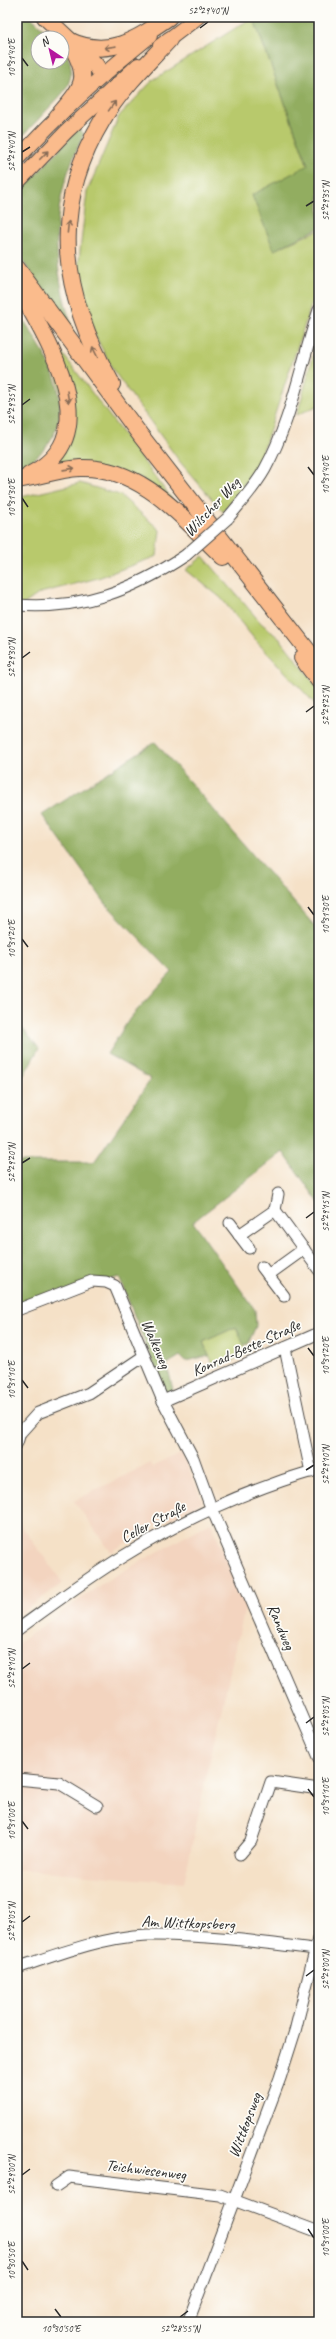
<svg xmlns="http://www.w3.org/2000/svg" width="336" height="2339" font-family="Caveat,sans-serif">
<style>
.built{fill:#f3d4bf}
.green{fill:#b8c96c;stroke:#727a4c}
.forest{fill:#92ad60;stroke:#5e6c46}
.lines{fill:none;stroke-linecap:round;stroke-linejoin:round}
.minor-casing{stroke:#494642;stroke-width:13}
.major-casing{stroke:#494642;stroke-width:16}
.highway-casing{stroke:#494642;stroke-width:18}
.minor{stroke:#fff;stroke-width:11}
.major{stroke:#fabb8c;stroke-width:14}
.highway{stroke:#fabb8c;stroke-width:16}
.minor-bridge-casing{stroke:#494642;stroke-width:13;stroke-linecap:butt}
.minor-bridge{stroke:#fff;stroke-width:11}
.oneway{stroke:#886c57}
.ticks{fill:none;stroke:#2b2b2b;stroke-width:1.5}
.labels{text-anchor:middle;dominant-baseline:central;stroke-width:3.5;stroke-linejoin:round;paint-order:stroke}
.street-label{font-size:16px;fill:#2b2b2b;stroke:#fdfcf7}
.neatline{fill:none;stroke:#2b2b2b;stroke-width:1.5}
.ticks-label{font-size:10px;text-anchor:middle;fill:#2b2b2b}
</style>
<rect width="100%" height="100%" fill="#fdfcf7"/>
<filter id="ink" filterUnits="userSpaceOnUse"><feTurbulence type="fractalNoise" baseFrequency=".025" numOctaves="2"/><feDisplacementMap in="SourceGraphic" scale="8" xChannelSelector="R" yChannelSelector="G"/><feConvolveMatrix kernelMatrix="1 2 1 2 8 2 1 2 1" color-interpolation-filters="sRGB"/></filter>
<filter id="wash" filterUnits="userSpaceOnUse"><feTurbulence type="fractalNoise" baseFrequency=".012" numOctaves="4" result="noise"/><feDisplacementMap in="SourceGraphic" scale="16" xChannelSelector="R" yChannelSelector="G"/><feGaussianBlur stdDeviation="0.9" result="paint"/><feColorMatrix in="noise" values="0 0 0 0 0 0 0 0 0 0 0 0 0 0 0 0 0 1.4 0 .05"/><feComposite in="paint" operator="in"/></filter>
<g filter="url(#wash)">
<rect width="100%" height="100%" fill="#f5e1c7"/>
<g class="built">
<path d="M182,1453L203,1502L145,1531L111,1552L74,1501L150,1463L152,1467Z"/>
<path d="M17,1520L63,1583L17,1616Z"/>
<path d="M211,1522L246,1603L207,1772L184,1883L17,1869V1644L106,1581Z"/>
</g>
<g class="green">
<path d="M253,17L308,166L252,195L274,250L319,230V266L315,271L319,273V282L258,465L223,512L180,462L113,370L94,333L78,268L87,192L119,116L153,80Z"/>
<path d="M45,330L180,510L141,478L48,466L71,431Z"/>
<path d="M319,335V405L297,415Z"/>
<path d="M80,483L120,495L160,530L157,556L98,578L40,593L17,609V498Z"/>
<path d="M203,556L261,623L281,640L319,689V708L256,641L221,598L186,570Z"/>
<path d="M236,1327L248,1353L215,1368L203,1342Z"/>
</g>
<g class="forest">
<path d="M17,17H31L53,38H38V62H62V47C74,63 74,77 63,93L17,142Z"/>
<path d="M253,17H319V228L274,250L252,195L308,165Z"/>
<path d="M78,129L84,134C49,204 50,260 74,334L17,253V195Z"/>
<path d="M17,310C41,347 80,400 48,444C41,454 30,464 17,466Z"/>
<path d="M155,742L319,931V1203L283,1152L193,1222L255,1310L256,1326L248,1344L244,1345L236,1327L203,1342L209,1356L185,1361L180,1356L167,1364L173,1390L165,1393L119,1277L17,1308V1162H94L151,1079L107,1054L130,1018L172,972L106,904L42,815Z"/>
<path d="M17,1022L39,1048L17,1087Z"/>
</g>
</g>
<g filter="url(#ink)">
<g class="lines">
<defs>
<g id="minor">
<path d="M228,518C241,502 255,487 265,469C292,420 301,362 319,310"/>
<path d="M17,605C81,610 134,590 186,555"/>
<path d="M275,1210L319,1270"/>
<path d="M230,1223L249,1248"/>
<path d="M239,1235L275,1210L278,1194"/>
<path d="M262,1267L284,1296"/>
<path d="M268,1275L304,1249"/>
<path d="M17,1310L92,1281L106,1282L115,1286L163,1401L193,1458L209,1502L319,1757"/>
<path d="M285,1348L311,1472"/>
<path d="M163,1401L319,1333"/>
<path d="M17,1443L20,1433L38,1413L89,1393L144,1356"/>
<path d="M17,1630C52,1605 86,1579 122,1557C183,1519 250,1489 319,1469"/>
<path d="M17,1779L59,1783L97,1806"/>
<path d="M240,1854L251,1841L271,1782L319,1789"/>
<path d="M17,1968C58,1954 103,1937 147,1935C202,1934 260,1942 314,1949"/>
<path d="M56,2186L69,2177L220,2195L319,2232"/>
<path d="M188,2322L280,2078L295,2031L319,1935"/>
</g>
<g id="major">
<path d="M160,46L198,17"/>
<path d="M17,159C58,115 102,74 150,36"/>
<path d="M17,183L66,132L138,65"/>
</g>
<g id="highway">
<path d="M45,17L95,64L102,75"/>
<path d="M68,40C108,59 136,40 169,17"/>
<path d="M57,117C84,85 92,79 68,40"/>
<path d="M17,268L141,436L319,665"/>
<path d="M17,285C45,338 111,434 29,475"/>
<path d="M112,384C62,295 48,210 103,119C120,90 146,65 169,40"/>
<path d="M17,480C38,477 59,469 80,468C142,466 182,518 223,557"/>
<path d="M302,658L319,681"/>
</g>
</defs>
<use href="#minor" class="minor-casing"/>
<use href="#major" class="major-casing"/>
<use href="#highway" class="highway-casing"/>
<use href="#minor" class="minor"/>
<use href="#major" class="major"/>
<use href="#highway" class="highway"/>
<defs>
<path id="minor-bridge" d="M186,555L228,518"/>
</defs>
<use href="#minor-bridge" class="minor-bridge-casing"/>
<use href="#minor-bridge" class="minor-bridge"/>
</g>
<defs><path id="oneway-shaft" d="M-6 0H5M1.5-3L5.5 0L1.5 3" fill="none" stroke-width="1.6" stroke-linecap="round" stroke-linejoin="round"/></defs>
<g class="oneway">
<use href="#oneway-shaft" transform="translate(110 47) rotate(172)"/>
<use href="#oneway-shaft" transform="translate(112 106) rotate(-54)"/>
<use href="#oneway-shaft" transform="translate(44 155) rotate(-46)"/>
<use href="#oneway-shaft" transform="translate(68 227) rotate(-84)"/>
<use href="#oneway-shaft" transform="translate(95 352) rotate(-116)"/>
<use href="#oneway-shaft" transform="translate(68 397) rotate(81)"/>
<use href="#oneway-shaft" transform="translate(69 469) rotate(-8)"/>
</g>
</g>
<path class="ticks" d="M200,28L208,22M22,58L28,66M22,152L30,147M306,206L314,201M22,405L30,399M308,467L314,475M22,498L28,507M22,658L30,652M306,712L314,706M308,907L314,915M22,939L28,947M22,1163L30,1158M306,1218L314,1212M308,1348L314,1356M22,1380L28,1388M306,1470L314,1465M22,1669L30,1663M306,1723L314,1717M308,1789L314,1797M22,1821L28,1829M22,1922L30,1916M306,1976L314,1970M22,2175L30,2169M308,2229L314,2238M22,2261L28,2270M55,2309L61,2317M180,2317L188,2311"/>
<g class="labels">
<g class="street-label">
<text transform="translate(212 507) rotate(-47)">Wilscher Weg</text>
<text transform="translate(156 1344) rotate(67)">Walkeweg</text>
<text transform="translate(246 1348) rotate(-24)">Konrad-Beste-Straße</text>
<text transform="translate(153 1522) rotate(-28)">Celler Straße</text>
<text transform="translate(281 1627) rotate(67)">Randweg</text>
<text transform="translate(188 1923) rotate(2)">Am Wittkopsberg</text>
<text transform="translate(245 2125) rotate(-69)">Wittkopsweg</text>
<text transform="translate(146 2170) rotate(7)">Teichwiesenweg</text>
</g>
</g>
<rect width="336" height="2339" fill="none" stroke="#fdfcf7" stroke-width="44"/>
<g transform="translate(50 50) rotate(325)"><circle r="19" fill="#fdfcf7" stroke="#a9a8a5"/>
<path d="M0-3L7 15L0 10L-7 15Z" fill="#b5179e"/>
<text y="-6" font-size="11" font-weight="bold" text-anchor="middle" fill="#2b2b2b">N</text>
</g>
<rect x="22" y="22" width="292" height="2295" class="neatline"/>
<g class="ticks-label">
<text x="208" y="14">52°29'40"N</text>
<text transform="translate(11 58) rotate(-90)" y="4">10°31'40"E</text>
<text transform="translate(11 152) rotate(-90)" y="4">52°29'40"N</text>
<text transform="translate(325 201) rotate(-90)" y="4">52°29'35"N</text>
<text transform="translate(11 405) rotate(-90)" y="4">52°29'35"N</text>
<text transform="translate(325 475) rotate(-90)" y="4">10°31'40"E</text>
<text transform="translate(11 498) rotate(-90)" y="4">10°31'30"E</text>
<text transform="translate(11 658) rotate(-90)" y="4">52°29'30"N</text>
<text transform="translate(325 706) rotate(-90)" y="4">52°29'25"N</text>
<text transform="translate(325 915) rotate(-90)" y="4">10°31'30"E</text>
<text transform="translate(11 939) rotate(-90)" y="4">10°31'20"E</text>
<text transform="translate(11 1163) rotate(-90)" y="4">52°29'20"N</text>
<text transform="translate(325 1212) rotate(-90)" y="4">52°29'15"N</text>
<text transform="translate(325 1356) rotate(-90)" y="4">10°31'20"E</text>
<text transform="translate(11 1380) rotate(-90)" y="4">10°31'10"E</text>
<text transform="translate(325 1465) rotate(-90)" y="4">52°29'10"N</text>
<text transform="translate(11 1669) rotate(-90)" y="4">52°29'10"N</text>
<text transform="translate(325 1717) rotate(-90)" y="4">52°29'05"N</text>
<text transform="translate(325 1797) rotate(-90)" y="4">10°31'10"E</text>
<text transform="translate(11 1821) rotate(-90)" y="4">10°31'00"E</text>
<text transform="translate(11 1922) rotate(-90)" y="4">52°29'05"N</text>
<text transform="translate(325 1970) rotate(-90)" y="4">52°29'00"N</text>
<text transform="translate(11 2175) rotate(-90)" y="4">52°29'00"N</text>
<text transform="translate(325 2238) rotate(-90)" y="4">10°31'00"E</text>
<text transform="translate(11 2261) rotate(-90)" y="4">10°30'50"E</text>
<text x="61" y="2332">10°30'50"E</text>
<text x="180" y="2332">52°28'55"N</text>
</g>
</svg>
